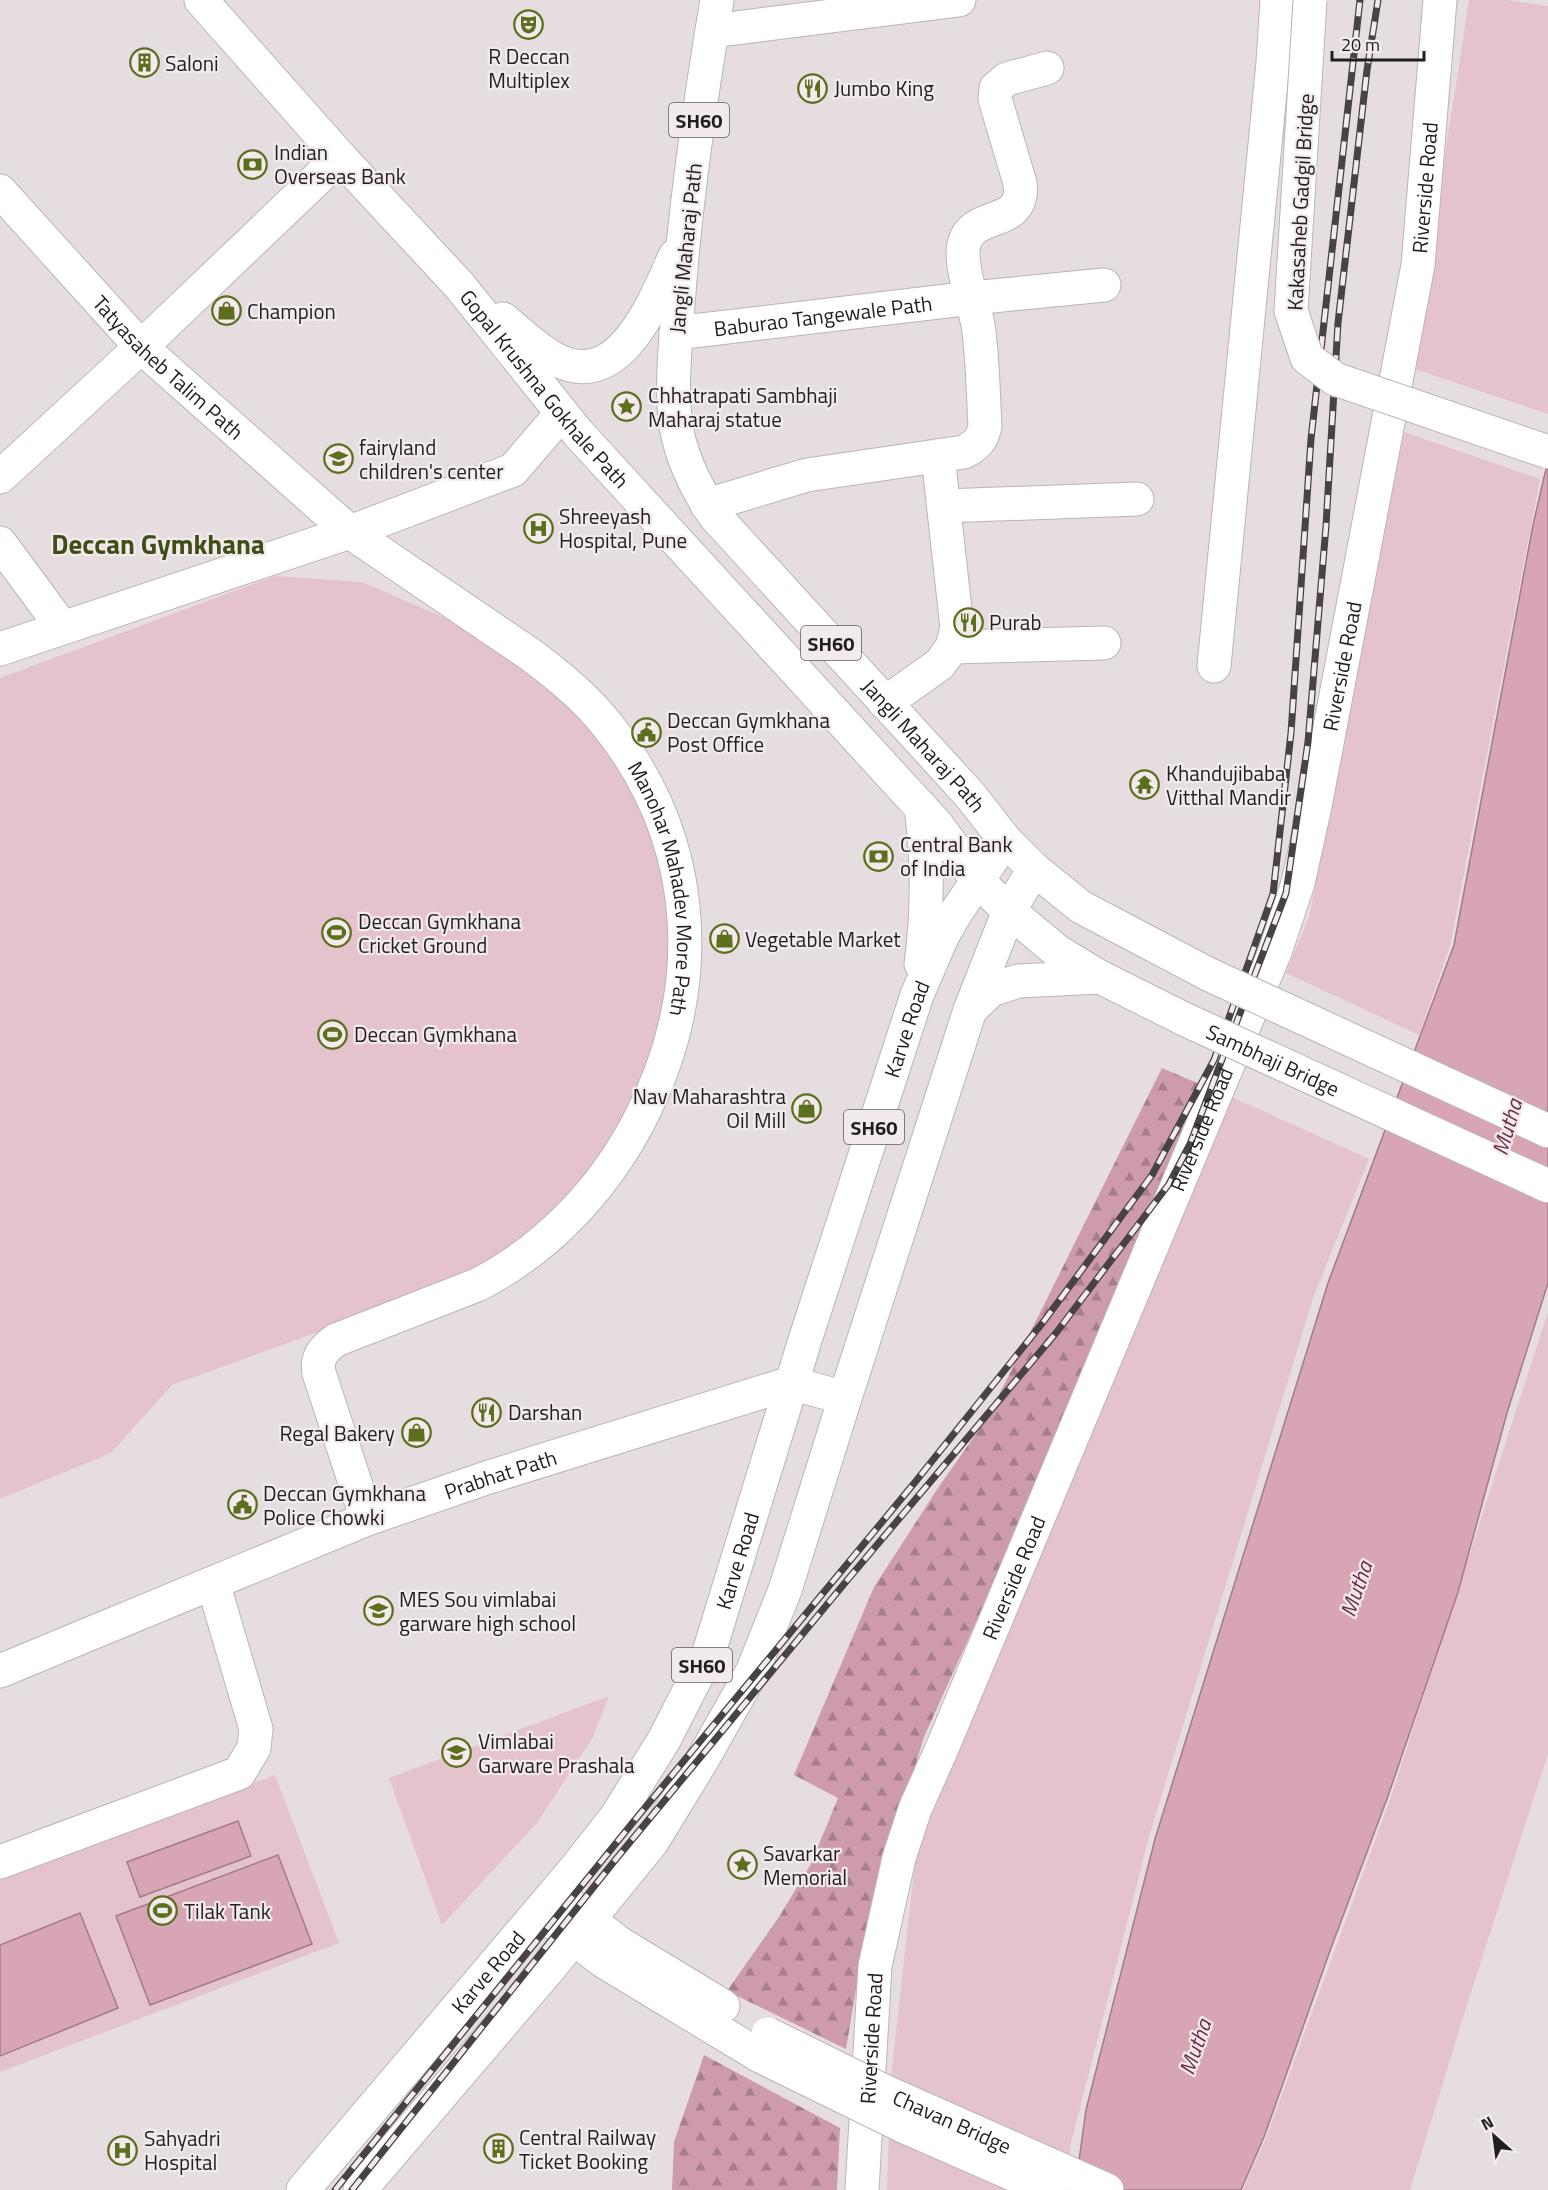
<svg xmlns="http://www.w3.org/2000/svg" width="1548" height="2190" font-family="'Titillium Web',sans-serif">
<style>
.grass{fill:#e5c3cd}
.forest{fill:url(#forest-firs)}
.water{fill:#d8a5b5;stroke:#a17c88;stroke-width:1.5}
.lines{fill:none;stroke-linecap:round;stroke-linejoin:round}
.minor-casing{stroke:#bcb4b7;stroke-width:35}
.tertiary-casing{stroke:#bcb4b7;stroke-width:35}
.primary-casing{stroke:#bcb4b7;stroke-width:35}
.minor{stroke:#fff;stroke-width:33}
.tertiary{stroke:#fff;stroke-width:33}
.primary{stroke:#fff;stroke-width:33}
.rail-casing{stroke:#474344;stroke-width:7}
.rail{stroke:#f2eaec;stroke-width:4.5;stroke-dasharray:14;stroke-linecap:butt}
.tertiary-bridge-casing{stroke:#bcb4b7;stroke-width:35;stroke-linecap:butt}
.primary-bridge-casing{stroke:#bcb4b7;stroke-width:35;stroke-linecap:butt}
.tertiary-bridge{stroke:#fff;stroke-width:33}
.primary-bridge{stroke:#fff;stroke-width:33}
.labels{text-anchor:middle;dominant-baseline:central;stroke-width:4.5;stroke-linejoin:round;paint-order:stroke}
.shield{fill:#f2eaec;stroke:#605b5c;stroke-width:1.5}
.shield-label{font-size:20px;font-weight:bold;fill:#211e1f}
.poi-label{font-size:21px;fill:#211e1f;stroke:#f2eaec;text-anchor:start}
.street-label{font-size:21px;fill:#211e1f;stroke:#f2eaec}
.water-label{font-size:22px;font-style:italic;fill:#6b2d45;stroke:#f2eaec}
.district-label{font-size:27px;font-weight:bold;fill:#3f4d16;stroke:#f2eaec}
</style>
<defs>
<pattern id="forest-firs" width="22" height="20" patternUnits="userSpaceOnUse" patternTransform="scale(1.5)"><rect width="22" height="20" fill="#ce9bab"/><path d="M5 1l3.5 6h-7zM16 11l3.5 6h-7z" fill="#a77e8b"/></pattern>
</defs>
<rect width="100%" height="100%" fill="#e5dddf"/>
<g class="grass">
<path d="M1469,0H1506L1548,6V414L1412,368Z"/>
<path d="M1404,432L1540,479L1450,946L1419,1035L1286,973L1309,917Z"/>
<path d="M275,576L362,582L468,628L527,661L622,757L672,882L671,1018L600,1172L495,1268L172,1385L111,1453L0,1499V678Z"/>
<path d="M1223,1093L1369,1159L1313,1298L1149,1837L1071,2143L1065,2190H887L891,2076L916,1854L1043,1527Z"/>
<path d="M1548,1312V1754L1465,2011L1410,2190H1243L1266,2138L1391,1797Z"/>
<path d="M609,1696L593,1737L537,1823L442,1925L389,1778Z"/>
<path d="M275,1775L339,1943L0,2072V1880Z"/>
</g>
<g class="forest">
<path d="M1162,1068L1216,1091L924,1737L867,1923L846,2049L727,1991L779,1917L811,1864L838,1798L794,1775L874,1587L940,1485L988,1417Z"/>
<path d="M704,2055L840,2128L837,2190H672L674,2142Z"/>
</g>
<g class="water">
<path d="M1548,460V1283L1507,1413L1458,1592L1388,1796L1331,1948L1264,2137L1241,2190H1075L1086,2110L1155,1839L1328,1283L1454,945L1533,525Z"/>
<path d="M238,1821L251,1856L140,1897L127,1862Z"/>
<path d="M278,1855L312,1944L150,2005L116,1916Z"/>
<path d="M80,1913L118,2008L0,2056V1945Z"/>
</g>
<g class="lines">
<defs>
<g id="minor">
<path id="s1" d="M0,191L141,347L350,532L531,655C559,676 586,698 608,726C702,845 707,992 638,1123C602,1191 546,1250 477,1285L336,1340C323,1349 316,1358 319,1373L367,1519"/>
<path id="s2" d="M676,333L972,298L1104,285"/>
<path d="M0,477L141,347L340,157"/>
<path d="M707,505L807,475L964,452C977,445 982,440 985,426C983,392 983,358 978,325C974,302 959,266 964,244C973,209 1026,229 1020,183L995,99L996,88L1007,79L1047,68"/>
<path d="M944,506L1137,499"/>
<path d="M0,543L62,627"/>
<path d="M952,647L1104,643"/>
<path d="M0,649L350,532L513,470L561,414"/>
<path d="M1214,666L1273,62L1277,0"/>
<path d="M885,703L940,664L952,647L957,628L938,456"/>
<path d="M0,1862L239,1773L254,1748L256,1729L213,1583"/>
</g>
<g id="tertiary">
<path d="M712,31L959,0"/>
<path id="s3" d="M0,1671L367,1519L489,1477L791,1383L845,1398"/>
<path d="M555,1893L619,1943L723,2006"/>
<path d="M540,1912L603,1961L760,2056"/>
<path id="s4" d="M862,2190L875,1966L899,1858L915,1809L943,1746L1275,952L1298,883L1315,806L1418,265L1440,0"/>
</g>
<g id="primary">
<path id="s5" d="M201,0L340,157L459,285L578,433L937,825L977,880L1009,911L1057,951L1100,977L1184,1019"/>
<path id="s6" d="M717,0C700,101 685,203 678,306C676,343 671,382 675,419C679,454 695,486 714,515L970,795L1005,840L1034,869L1081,907L1208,974"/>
<path d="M503,319C520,333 536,349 555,359C620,394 655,300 675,256"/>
<path d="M921,807C928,859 928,911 921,964"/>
<path d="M970,1010L991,990L1018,981L1100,977"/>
<path id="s7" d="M303,2190L576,1868L616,1817L664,1740L709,1652L805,1340L917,995L943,935L957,911L1005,840"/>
<path d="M360,2190L547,1971L652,1842L701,1762L753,1670L785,1590L845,1398L970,1010L1009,911L1034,869"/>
</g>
</defs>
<use href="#minor" class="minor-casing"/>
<use href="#tertiary" class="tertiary-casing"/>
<use href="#primary" class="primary-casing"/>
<use href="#minor" class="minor"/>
<use href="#tertiary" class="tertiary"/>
<use href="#primary" class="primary"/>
<defs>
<g id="rail">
<path d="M1234,1029L1286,893L1308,742L1326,526L1338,323L1367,70L1378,0"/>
<path d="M335,2190L634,1821L916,1481L1044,1321L1152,1175L1214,1060L1273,894L1291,733L1311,439L1360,0"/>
<path d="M352,2190L616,1859L849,1578L1056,1333L1169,1184L1190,1144L1224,1054"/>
</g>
</defs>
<use href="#rail" class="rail-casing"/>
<use href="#rail" class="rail"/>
<defs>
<g id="tertiary-bridge">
<path d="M1310,0L1291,311L1307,358L1335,379L1548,452"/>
<path id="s8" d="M768,2034L884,2091L1107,2190"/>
<path d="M760,2056L905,2127L1049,2190"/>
</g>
<g id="primary-bridge">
<path d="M1208,974L1548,1131"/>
<path id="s9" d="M1184,1019L1548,1186"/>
</g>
</defs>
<use href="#tertiary-bridge" class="tertiary-bridge-casing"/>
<use href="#primary-bridge" class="primary-bridge-casing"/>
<use href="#tertiary-bridge" class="tertiary-bridge"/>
<use href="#primary-bridge" class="primary-bridge"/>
</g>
<defs>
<symbol id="theatre-ring" viewBox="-11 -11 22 22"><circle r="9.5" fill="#f2eaec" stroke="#5c6f1d" stroke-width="1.5"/><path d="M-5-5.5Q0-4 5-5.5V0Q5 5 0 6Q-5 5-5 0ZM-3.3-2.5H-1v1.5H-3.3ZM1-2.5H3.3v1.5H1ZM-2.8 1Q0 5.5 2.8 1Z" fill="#5c6f1d"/></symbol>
<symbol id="building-ring" viewBox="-11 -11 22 22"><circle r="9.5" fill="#f2eaec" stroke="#5c6f1d" stroke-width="1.5"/><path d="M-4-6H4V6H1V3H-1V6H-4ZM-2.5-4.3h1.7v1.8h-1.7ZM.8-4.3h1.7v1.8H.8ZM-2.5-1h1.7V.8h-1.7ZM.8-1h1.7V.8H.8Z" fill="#5c6f1d"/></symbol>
<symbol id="restaurant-ring" viewBox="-11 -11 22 22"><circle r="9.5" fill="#f2eaec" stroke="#5c6f1d" stroke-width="1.5"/><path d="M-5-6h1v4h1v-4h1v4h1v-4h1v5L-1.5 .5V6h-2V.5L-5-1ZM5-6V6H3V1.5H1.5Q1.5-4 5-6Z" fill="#5c6f1d"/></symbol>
<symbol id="bank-ring" viewBox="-11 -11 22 22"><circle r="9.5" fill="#f2eaec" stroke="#5c6f1d" stroke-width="1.5"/><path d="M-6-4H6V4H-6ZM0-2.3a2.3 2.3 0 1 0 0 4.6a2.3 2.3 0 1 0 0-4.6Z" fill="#5c6f1d"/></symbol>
<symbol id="shop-ring" viewBox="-11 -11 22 22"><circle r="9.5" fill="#f2eaec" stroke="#5c6f1d" stroke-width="1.5"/><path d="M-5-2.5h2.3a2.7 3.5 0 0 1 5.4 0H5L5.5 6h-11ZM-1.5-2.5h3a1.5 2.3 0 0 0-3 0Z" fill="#5c6f1d"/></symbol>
<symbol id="sight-ring" viewBox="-11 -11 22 22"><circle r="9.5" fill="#f2eaec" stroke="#5c6f1d" stroke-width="1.5"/><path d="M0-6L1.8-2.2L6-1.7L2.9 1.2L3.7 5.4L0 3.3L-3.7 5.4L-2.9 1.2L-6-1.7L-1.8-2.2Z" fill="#5c6f1d"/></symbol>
<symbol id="school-ring" viewBox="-11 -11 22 22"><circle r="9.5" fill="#f2eaec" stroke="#5c6f1d" stroke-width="1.5"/><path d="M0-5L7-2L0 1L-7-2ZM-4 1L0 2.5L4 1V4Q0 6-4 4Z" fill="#5c6f1d"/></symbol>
<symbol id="hospital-ring" viewBox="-11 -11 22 22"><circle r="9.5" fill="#f2eaec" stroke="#5c6f1d" stroke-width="1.5"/><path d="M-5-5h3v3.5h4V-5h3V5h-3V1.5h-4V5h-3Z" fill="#5c6f1d"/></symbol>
<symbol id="civic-ring" viewBox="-11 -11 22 22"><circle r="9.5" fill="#f2eaec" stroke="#5c6f1d" stroke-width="1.5"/><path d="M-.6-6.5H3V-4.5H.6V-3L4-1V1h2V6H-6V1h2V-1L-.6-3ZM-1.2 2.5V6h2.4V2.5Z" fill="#5c6f1d"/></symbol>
<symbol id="temple-ring" viewBox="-11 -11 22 22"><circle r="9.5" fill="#f2eaec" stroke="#5c6f1d" stroke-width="1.5"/><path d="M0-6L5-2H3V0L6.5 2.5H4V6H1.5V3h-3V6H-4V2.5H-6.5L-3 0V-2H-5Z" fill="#5c6f1d"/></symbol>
<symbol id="stadium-ring" viewBox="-11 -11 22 22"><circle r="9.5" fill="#f2eaec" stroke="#5c6f1d" stroke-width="1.5"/><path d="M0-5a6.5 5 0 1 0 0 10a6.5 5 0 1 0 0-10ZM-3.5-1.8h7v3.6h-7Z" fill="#5c6f1d"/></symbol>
</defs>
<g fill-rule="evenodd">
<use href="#theatre-ring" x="512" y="8" width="33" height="33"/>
<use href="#building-ring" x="128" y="46" width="33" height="33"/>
<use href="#restaurant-ring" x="796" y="72" width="33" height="33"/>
<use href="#bank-ring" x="236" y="148" width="33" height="33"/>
<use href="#shop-ring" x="210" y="294" width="33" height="33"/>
<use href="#sight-ring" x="610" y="390" width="33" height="33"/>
<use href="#school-ring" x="322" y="442" width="33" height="33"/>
<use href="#hospital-ring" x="522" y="512" width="33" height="33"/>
<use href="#restaurant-ring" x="952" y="606" width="33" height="33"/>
<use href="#civic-ring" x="630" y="716" width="33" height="33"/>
<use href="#temple-ring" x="1128" y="768" width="33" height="33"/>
<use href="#bank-ring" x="862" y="840" width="33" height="33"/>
<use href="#stadium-ring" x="320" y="916" width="33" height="33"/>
<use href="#shop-ring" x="708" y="922" width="33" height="33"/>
<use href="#stadium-ring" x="316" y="1018" width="33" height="33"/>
<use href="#shop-ring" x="790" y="1092" width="33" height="33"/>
<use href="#restaurant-ring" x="470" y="1396" width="33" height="33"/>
<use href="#shop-ring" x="400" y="1416" width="33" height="33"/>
<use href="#civic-ring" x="226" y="1488" width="33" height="33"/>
<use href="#school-ring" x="362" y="1594" width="33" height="33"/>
<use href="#school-ring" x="440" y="1736" width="33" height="33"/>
<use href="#sight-ring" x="726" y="1848" width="33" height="33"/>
<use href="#stadium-ring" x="146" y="1894" width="33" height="33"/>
<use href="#building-ring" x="482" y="2132" width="33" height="33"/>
<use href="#hospital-ring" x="106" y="2134" width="33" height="33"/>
</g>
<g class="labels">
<g class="shield">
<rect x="669" y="103" width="60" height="34" rx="4.5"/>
<rect x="801" y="626" width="60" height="34" rx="4.5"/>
<rect x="844" y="1110" width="60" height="34" rx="4.5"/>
<rect x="672" y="1648" width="60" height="34" rx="4.5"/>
</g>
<g class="shield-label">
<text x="699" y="120">SH60</text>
<text x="831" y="643">SH60</text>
<text x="874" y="1127">SH60</text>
<text x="702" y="1665">SH60</text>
</g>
<g class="poi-label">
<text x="529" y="56" text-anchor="middle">R Deccan<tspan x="529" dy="24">Multiplex</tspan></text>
<text x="165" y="63">Saloni</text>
<text x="834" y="88">Jumbo King</text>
<text x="274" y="152">Indian<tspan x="274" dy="24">Overseas Bank</tspan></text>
<text x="247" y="311">Champion</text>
<text x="648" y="395">Chhatrapati Sambhaji<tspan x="648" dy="24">Maharaj statue</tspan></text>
<text x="359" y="447">fairyland<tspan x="359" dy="24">children's center</tspan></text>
<text x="559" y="516">Shreeyash<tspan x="559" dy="24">Hospital, Pune</tspan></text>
<text x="989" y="622">Purab</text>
<text x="667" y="720">Deccan Gymkhana<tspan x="667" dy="24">Post Office</tspan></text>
<text x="1166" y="773">Khandujibaba<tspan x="1166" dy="24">Vitthal Mandir</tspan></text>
<text x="900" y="844">Central Bank<tspan x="900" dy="24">of India</tspan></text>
<text x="358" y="921">Deccan Gymkhana<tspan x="358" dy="24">Cricket Ground</tspan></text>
<text x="745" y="939">Vegetable Market</text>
<text x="354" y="1034">Deccan Gymkhana</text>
<text x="786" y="1096" text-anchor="end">Nav Maharashtra<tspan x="786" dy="24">Oil Mill</tspan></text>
<text x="508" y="1412">Darshan</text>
<text x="395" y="1433" text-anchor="end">Regal Bakery</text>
<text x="263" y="1493">Deccan Gymkhana<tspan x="263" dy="24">Police Chowki</tspan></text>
<text x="399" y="1599">MES Sou vimlabai<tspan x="399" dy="24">garware high school</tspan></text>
<text x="478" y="1741">Vimlabai<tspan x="478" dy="24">Garware Prashala</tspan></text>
<text x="763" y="1853">Savarkar<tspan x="763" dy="24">Memorial</tspan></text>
<text x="184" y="1911">Tilak Tank</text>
<text x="519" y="2137">Central Railway<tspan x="519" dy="24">Ticket Booking</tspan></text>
<text x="144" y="2138">Sahyadri<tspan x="144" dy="24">Hospital</tspan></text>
</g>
<g class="street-label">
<text stroke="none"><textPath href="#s4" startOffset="2096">Riverside Road</textPath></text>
<text transform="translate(1300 202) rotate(-87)">Kakasaheb Gadgil Bridge</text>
<text transform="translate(685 248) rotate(-84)">Jangli Maharaj Path</text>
<text stroke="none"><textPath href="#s2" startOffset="148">Baburao Tangewale Path</textPath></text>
<text stroke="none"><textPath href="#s1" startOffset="244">Tatyasaheb Talim Path</textPath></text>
<text stroke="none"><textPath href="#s5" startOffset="519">Gopal Krushna Gokhale Path</textPath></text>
<text stroke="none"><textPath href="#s4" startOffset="1610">Riverside Road</textPath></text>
<text stroke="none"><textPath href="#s6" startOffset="838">Jangli Maharaj Path</textPath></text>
<text stroke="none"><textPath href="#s1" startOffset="990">Manohar Mahadev More Path</textPath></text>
<text stroke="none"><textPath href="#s7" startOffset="1330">Karve Road</textPath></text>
<text stroke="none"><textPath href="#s9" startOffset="98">Sambhaji Bridge</textPath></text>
<text stroke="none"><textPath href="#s4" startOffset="1124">Riverside Road</textPath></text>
<text stroke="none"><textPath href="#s3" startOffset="538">Prabhat Path</textPath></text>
<text stroke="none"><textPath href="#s7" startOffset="772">Karve Road</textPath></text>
<text stroke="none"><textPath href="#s4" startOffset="638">Riverside Road</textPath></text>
<text stroke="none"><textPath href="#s7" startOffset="286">Karve Road</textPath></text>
<text stroke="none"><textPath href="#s4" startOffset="152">Riverside Road</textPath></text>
<text stroke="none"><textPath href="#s8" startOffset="204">Chavan Bridge</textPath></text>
</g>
<g class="water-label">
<text transform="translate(1507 1127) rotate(-74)">Mutha</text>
<text transform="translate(1356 1589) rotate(-71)">Mutha</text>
<text transform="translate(1195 2047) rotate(-71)">Mutha</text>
</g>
<g class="district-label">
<text x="158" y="543">Deccan Gymkhana</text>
</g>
</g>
<g transform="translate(1494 2136) rotate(332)" stroke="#f2eaec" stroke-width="4.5" paint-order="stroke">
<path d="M0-4.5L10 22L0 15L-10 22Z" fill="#211e1f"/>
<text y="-9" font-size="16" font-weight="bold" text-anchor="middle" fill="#211e1f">N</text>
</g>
<path d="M1332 51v9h92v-9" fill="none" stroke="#211e1f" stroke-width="3"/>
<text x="1341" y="51" font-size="18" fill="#211e1f" stroke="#f2eaec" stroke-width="4.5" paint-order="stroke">20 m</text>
</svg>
